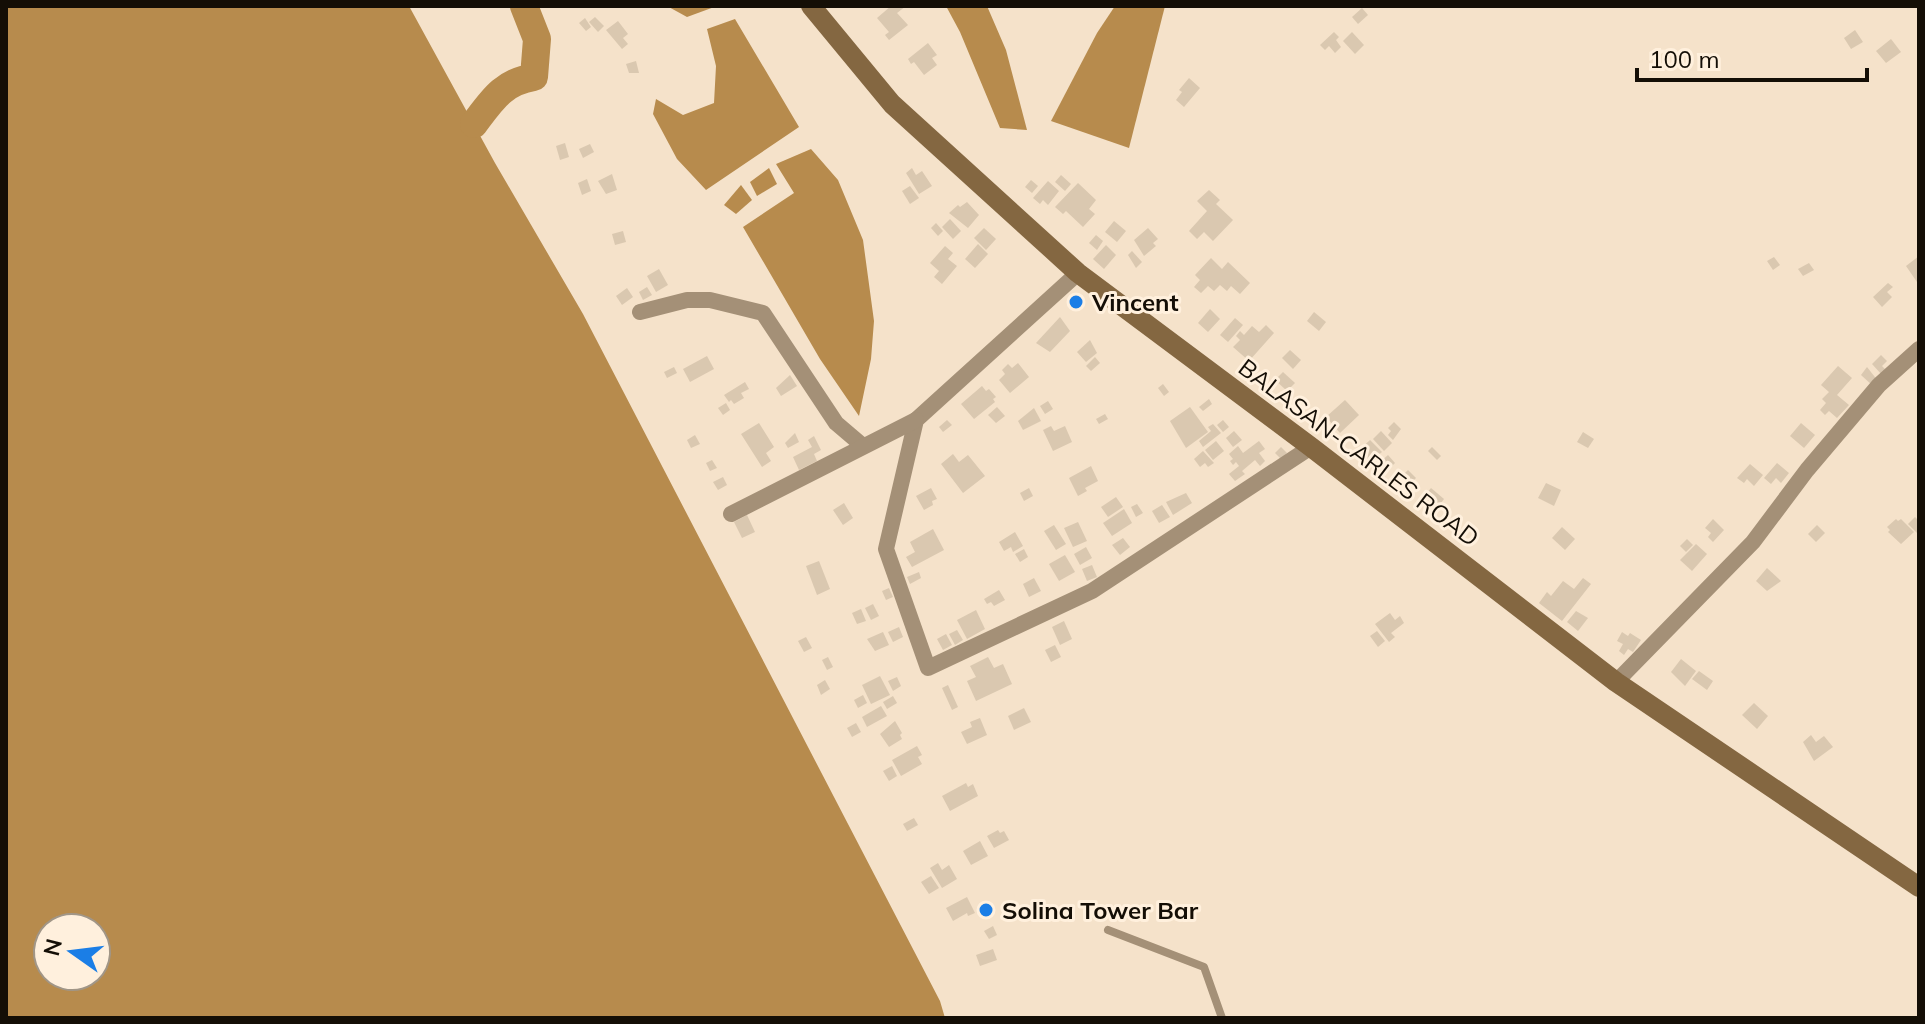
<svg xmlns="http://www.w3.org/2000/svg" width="1925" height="1024" font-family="Mulish,sans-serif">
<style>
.water{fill:#b78b4d;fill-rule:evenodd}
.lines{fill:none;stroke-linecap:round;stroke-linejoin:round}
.river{stroke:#b78b4d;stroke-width:28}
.building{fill:#dac8b0}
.lane{stroke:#a49077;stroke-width:8}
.street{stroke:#a49077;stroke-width:16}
.secondary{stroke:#846741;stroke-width:20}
.poi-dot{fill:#1b7ee6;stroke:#fff0dd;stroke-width:3}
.labels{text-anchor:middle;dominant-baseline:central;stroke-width:6;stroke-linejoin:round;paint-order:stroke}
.poi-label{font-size:24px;font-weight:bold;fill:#140e06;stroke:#fff0dd;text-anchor:start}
.street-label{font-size:24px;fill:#140e06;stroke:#fff0dd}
</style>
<rect width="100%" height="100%" fill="#f5e2ca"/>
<g class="water">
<path d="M6,6H409L495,163L583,314L940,1001L945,1018H6ZM96,928V976H48V928Z"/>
<path d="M667,6H717L687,17Z"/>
<path d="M946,6H987L1006,50L1027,130L1000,128L960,32Z"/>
<path d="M1115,6H1165L1129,148L1051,121L1097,33Z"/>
<path d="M735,19L799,127L706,190L677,159L653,114L656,99L683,115L714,103L716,66L707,29Z"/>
<path d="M811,149L838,180L863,240L874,321L871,359L859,416L820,359L743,227L794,193L776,164Z"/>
<path d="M769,168L777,184L757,196L750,182Z"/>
<path d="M741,185L752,200L736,214L724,205Z"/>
</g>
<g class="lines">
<path class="river" d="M474,124C492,100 503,82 534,77L537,39L524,6"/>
</g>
<g class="building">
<path d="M891,6H906L897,13L908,25L889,40L885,35L889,32L877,18Z"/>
<path d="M1362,8L1368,15L1358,24L1352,17Z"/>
<path d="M595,17L604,26L598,32L589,22Z"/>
<path d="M585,18L591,27L586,31L579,23Z"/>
<path d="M618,21L628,34L623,38L628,44L622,49L606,30Z"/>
<path d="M1855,30L1863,42L1851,49L1844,38Z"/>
<path d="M1334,32L1339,37L1336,40L1341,47L1335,53L1329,46L1325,50L1320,45Z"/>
<path d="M1352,32L1364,45L1355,54L1343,41Z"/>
<path d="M1891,39L1901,52L1886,63L1876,51Z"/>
<path d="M928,43L937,55L932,58L937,65L924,75L914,62L911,64L908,59Z"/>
<path d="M636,61L639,73H629L626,64Z"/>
<path d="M1189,78L1200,88L1184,107L1176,100L1182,92L1179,90Z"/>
<path d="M565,143L569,157L560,160L556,146Z"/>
<path d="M590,144L594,152L583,158L579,149Z"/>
<path d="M912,168L916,175L922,171L932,186L919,194L906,173Z"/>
<path d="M612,174L617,190L606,194L598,181Z"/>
<path d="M1061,175L1071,184L1065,191L1055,182Z"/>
<path d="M587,179L591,191L582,195L578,183Z"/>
<path d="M1031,180L1038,186L1032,193L1025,187Z"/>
<path d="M1048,181L1059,191L1048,205L1043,200L1040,204L1033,198Z"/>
<path d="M1078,183L1096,200L1089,209L1095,214L1083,227L1066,211L1063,214L1055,207Z"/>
<path d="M910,186L919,198L910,204L902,191Z"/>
<path d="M1209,190L1220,200L1216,204L1233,220L1213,241L1204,232L1197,239L1189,231L1207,211L1197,201Z"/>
<path d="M967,202L979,215L968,228L949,213L958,205L960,207Z"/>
<path d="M950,219L961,231L953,239L942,227Z"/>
<path d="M1114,221L1126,231L1117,242L1105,232Z"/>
<path d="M936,223L943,231L938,236L931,228Z"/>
<path d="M984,228L996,239L986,250L974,238Z"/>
<path d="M1148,228L1158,239L1153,243L1156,246L1144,256L1134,240Z"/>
<path d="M623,231L626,242L615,245L612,234Z"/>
<path d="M1096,235L1103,241L1097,250L1089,243Z"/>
<path d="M978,244L988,254L975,268L965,259Z"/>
<path d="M1106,245L1116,255L1104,269L1093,259Z"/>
<path d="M945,246L953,253L948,259L957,266L942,284L934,277L939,271L930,263Z"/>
<path d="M1132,251L1142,262L1136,268L1128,255Z"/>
<path d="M1919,256V280L1917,282L1906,266Z"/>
<path d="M1774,257L1780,265L1773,270L1767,261Z"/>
<path d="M1211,258L1222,269L1228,262L1250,283L1240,294L1231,286L1227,291L1220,285L1214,291L1208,286L1201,293L1194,287L1200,280L1195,275Z"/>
<path d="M1809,263L1814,270L1803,276L1798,269Z"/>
<path d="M659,269L668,285L656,292L647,276Z"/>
<path d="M1888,283L1893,287L1887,292L1892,297L1882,307L1873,297Z"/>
<path d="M647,287L652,295L643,300L639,292Z"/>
<path d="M627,288L633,297L622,305L616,296Z"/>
<path d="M1210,309L1220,319L1208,332L1198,323Z"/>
<path d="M1314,312L1326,322L1319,331L1307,321Z"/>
<path d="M1060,317L1070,331L1050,352L1036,343Z"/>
<path d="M1235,318L1243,325L1228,342L1220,335Z"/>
<path d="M1266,325L1274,333L1249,361L1233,347L1240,340L1236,336L1240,331L1244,335L1252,326L1259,332Z"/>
<path d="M1090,340L1097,353L1086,362L1077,352Z"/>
<path d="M1290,350L1301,360L1293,369L1282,358Z"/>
<path d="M1881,355L1887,361L1882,366L1887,371L1882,375L1872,364Z"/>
<path d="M707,356L714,369L690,382L683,369Z"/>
<path d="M1095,357L1100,363L1091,371L1086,366Z"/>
<path d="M1018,363L1029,377L1010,393L999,380L1005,374L1002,370L1008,364L1012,368Z"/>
<path d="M1838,366L1852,378L1837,395L1849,405L1837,418L1829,411L1825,415L1820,410L1826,403L1822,399L1829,392L1821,385Z"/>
<path d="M674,367L677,373L667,378L664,372Z"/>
<path d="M1867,367L1878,381L1873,386L1861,375Z"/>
<path d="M1283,372L1295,383L1287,391L1275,380Z"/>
<path d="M790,375L797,386L781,396L776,388Z"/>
<path d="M745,382L749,389L741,393L744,398L734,404L731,400L729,402L724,395Z"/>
<path d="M1163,384L1169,392L1164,396L1158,388Z"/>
<path d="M982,386L986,391L989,389L996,397L993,399L995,402L974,419L961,404Z"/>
<path d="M1209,399L1212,404L1203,411L1199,407Z"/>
<path d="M1345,400L1359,415L1340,433L1326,417Z"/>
<path d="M1048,401L1053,409L1045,414L1040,406Z"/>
<path d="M726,403L730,410L723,415L718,408Z"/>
<path d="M997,407L1005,416L996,423L988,415Z"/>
<path d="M1190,407L1208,432L1186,448L1170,421Z"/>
<path d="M1034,408L1041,421L1023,430L1018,421Z"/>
<path d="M1105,414L1108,419L1099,424L1096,419Z"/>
<path d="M947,420L952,425L943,432L939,427Z"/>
<path d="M1223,420L1229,427L1223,432L1217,425Z"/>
<path d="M1394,422L1401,429L1393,440L1388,435L1391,431L1388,428Z"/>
<path d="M759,423L774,447L766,453L771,461L762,467L741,434Z"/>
<path d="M1801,423L1815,435L1804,448L1790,436Z"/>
<path d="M1213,424L1221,433L1203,447L1199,441L1211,431L1208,427Z"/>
<path d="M1051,426L1054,431L1065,426L1072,442L1053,451L1043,430Z"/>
<path d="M1234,431L1242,440L1233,447L1226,438Z"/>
<path d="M1381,431L1392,443L1384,451L1373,439Z"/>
<path d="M1583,432L1594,439L1588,448L1577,442Z"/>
<path d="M795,433L799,442L788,448L785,443Z"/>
<path d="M695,435L700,444L691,448L687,440Z"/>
<path d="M814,436L821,450L814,454L817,461L799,470L793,457L812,447L808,440Z"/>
<path d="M1370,440L1382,452L1368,463L1357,452Z"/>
<path d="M1216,441L1224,451L1213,460L1205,450Z"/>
<path d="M1259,441L1265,449L1259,453L1265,461L1260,466L1255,460L1242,471L1245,474L1235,481L1229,474L1239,466L1236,462L1233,465L1230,461L1233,459L1229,454L1238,446L1243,453Z"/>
<path d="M1281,447L1287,453L1281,459L1275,453Z"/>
<path d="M1432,447L1441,456L1437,460L1428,451Z"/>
<path d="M1203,451L1214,463L1208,467L1205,463L1200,467L1194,459Z"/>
<path d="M953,454L959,462L968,455L985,476L963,493L941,464Z"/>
<path d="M1388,455L1395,463L1387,471L1379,463Z"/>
<path d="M712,460L717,468L710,471L706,463Z"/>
<path d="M1777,463L1789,473L1781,483L1776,478L1771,484L1764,478Z"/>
<path d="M1750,464L1763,475L1754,486L1747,479L1744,483L1737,478Z"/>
<path d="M1091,466L1098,481L1085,488L1087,491L1078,496L1069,478Z"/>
<path d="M1408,470L1416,478L1410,484L1402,476Z"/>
<path d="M723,477L727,485L718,490L713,482Z"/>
<path d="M1546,483L1561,490L1554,506L1538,498Z"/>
<path d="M931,488L937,499L932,501L933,505L924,510L916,496Z"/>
<path d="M1029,488L1033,496L1024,501L1020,493Z"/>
<path d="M1431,488L1444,499L1435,511L1421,500Z"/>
<path d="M1186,493L1192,503L1173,515L1166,502Z"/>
<path d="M1116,497L1123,507L1108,517L1101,507Z"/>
<path d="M844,503L853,518L843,525L833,510Z"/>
<path d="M1137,504L1143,513L1136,517L1131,507Z"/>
<path d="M1162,505L1170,517L1159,523L1152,511Z"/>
<path d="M1124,509L1132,523L1112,536L1103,523Z"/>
<path d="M747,515L755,532L742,538L734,522Z"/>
<path d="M1915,517L1919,521V535L1908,524Z"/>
<path d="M1713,519L1724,530L1713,542L1708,537L1711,533L1705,528Z"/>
<path d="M1896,519L1898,521L1901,519L1914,532L1901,544L1888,532L1890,530L1887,527Z"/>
<path d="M1078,522L1087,541L1073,547L1064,528Z"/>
<path d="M1054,525L1066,544L1056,550L1044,531Z"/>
<path d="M1817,525L1825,533L1816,542L1808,534Z"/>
<path d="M1562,527L1575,539L1565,550L1552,538Z"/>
<path d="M933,529L944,550L912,567L906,557L915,552L910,542Z"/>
<path d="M1015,532L1023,546L1013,552L1011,547L1004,551L999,542Z"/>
<path d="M1123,538L1130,547L1120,555L1112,545Z"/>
<path d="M1687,539L1693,545L1686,552L1680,546Z"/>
<path d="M1696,544L1707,554L1692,571L1680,560Z"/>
<path d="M1086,547L1092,558L1080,565L1074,554Z"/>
<path d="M1024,549L1028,557L1020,562L1015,554Z"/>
<path d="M1065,555L1075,572L1059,581L1049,564Z"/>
<path d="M819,561L830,589L817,595L806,566Z"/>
<path d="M1092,565L1097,577L1087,581L1082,569Z"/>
<path d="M1767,568L1781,581L1767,591L1756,581Z"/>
<path d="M919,572L921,578L910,584L907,577Z"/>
<path d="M1034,578L1041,591L1029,597L1023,584Z"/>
<path d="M1583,578L1591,584L1562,621L1539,603L1547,592L1551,596L1563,581L1574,589Z"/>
<path d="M889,588L893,597L886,600L882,591Z"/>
<path d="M999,590L1005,600L994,606L991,602L987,604L984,599Z"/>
<path d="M873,604L879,616L871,620L865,608Z"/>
<path d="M861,609L866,621L857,624L852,613Z"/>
<path d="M976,610L985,629L967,639L957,620Z"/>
<path d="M1576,611L1588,618L1578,631L1567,622Z"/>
<path d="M1390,613L1395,620L1400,616L1404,623L1391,633L1395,637L1389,642L1375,624Z"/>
<path d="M1064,621L1072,639L1060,645L1052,627Z"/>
<path d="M899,627L903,637L893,642L888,632Z"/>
<path d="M957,630L963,640L955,645L949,634Z"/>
<path d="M1377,631L1385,641L1378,647L1370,636Z"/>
<path d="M883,632L889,645L875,651L867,639Z"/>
<path d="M1622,632L1628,636L1630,633L1641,640L1633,652L1628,649L1624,655L1619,651L1623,644L1617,641Z"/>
<path d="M946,634L952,645L943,650L937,639Z"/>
<path d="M806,637L812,648L804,652L798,641Z"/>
<path d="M1055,645L1061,657L1051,662L1045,650Z"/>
<path d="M828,657L833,667L827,670L822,660Z"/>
<path d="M988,657L994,668L1003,664L1012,684L976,701L967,681L976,677L970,666Z"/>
<path d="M1681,659L1696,671L1685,686L1671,672Z"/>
<path d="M1699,671L1713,681L1707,690L1692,679Z"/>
<path d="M880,676L890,695L871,704L862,685Z"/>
<path d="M897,677L901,686L893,691L888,681Z"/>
<path d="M825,680L830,689L821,695L817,685Z"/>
<path d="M948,685L958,707L952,710L942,688Z"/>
<path d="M863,695L867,703L858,708L854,700Z"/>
<path d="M893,696L897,703L887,709L883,702Z"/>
<path d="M1754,703L1768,716L1757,729L1742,715Z"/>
<path d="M881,706L887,716L867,727L862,717Z"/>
<path d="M1024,708L1031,722L1014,730L1008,716Z"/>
<path d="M980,718L987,735L967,744L961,732L972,727L970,722Z"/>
<path d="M895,721L902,733L900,735L902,739L889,747L880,734Z"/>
<path d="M856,723L861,732L852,737L847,728Z"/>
<path d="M1811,735L1816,742L1824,736L1833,747L1814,761L1803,742Z"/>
<path d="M917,746L922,755L918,757L922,764L901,776L892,760Z"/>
<path d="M892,766L897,776L889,781L883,771Z"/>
<path d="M966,783L968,787L973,784L978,796L950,811L942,796Z"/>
<path d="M914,818L918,825L907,831L903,824Z"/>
<path d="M998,830L1000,833L1004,831L1009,840L994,848L987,836Z"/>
<path d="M980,841L988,856L971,865L963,851Z"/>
<path d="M938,863L942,870L949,865L957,879L942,888L930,868Z"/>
<path d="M931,876L939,888L929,894L921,882Z"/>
<path d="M967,897L975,913L968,916L967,913L953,921L946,908Z"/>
<path d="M993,926L997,935L989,939L984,931Z"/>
<path d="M993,949L997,960L980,966L976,955Z"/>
</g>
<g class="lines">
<path class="lane" d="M1108,930L1204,967L1222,1018"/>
<g class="street">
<path d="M1078,273L916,420L886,549L928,668L1092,591L1311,447"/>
<path d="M640,312L687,300H710L763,313L836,423L863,446"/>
<path d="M731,514L916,420"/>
<path d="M1616,682L1753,542L1807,470L1879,385L1919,349"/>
</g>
<path class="secondary" d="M811,6L892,104L1078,273L1311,447L1616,682L1919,887"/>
</g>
<g class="poi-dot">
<circle cx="1076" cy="302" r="8"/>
<circle cx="986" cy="910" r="8"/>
</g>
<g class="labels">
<g class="poi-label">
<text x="1092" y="302">Vincent</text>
<text x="1002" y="910">Solina Tower Bar</text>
</g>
<g class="street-label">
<text transform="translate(1359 452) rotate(37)">BALASAN-CARLES ROAD</text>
</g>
</g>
<rect width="1925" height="1024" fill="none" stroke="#140e06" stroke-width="16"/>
<g transform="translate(72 952) rotate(284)"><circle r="38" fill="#fff0dd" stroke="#a19687" stroke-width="2"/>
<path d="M0-6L14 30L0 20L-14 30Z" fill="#1b7ee6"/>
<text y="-12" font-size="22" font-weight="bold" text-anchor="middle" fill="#140e06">N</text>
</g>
<path d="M1637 68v12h230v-12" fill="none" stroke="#140e06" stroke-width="4"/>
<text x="1649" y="68" font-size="24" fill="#140e06" stroke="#fff0dd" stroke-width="6" paint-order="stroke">100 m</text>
</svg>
